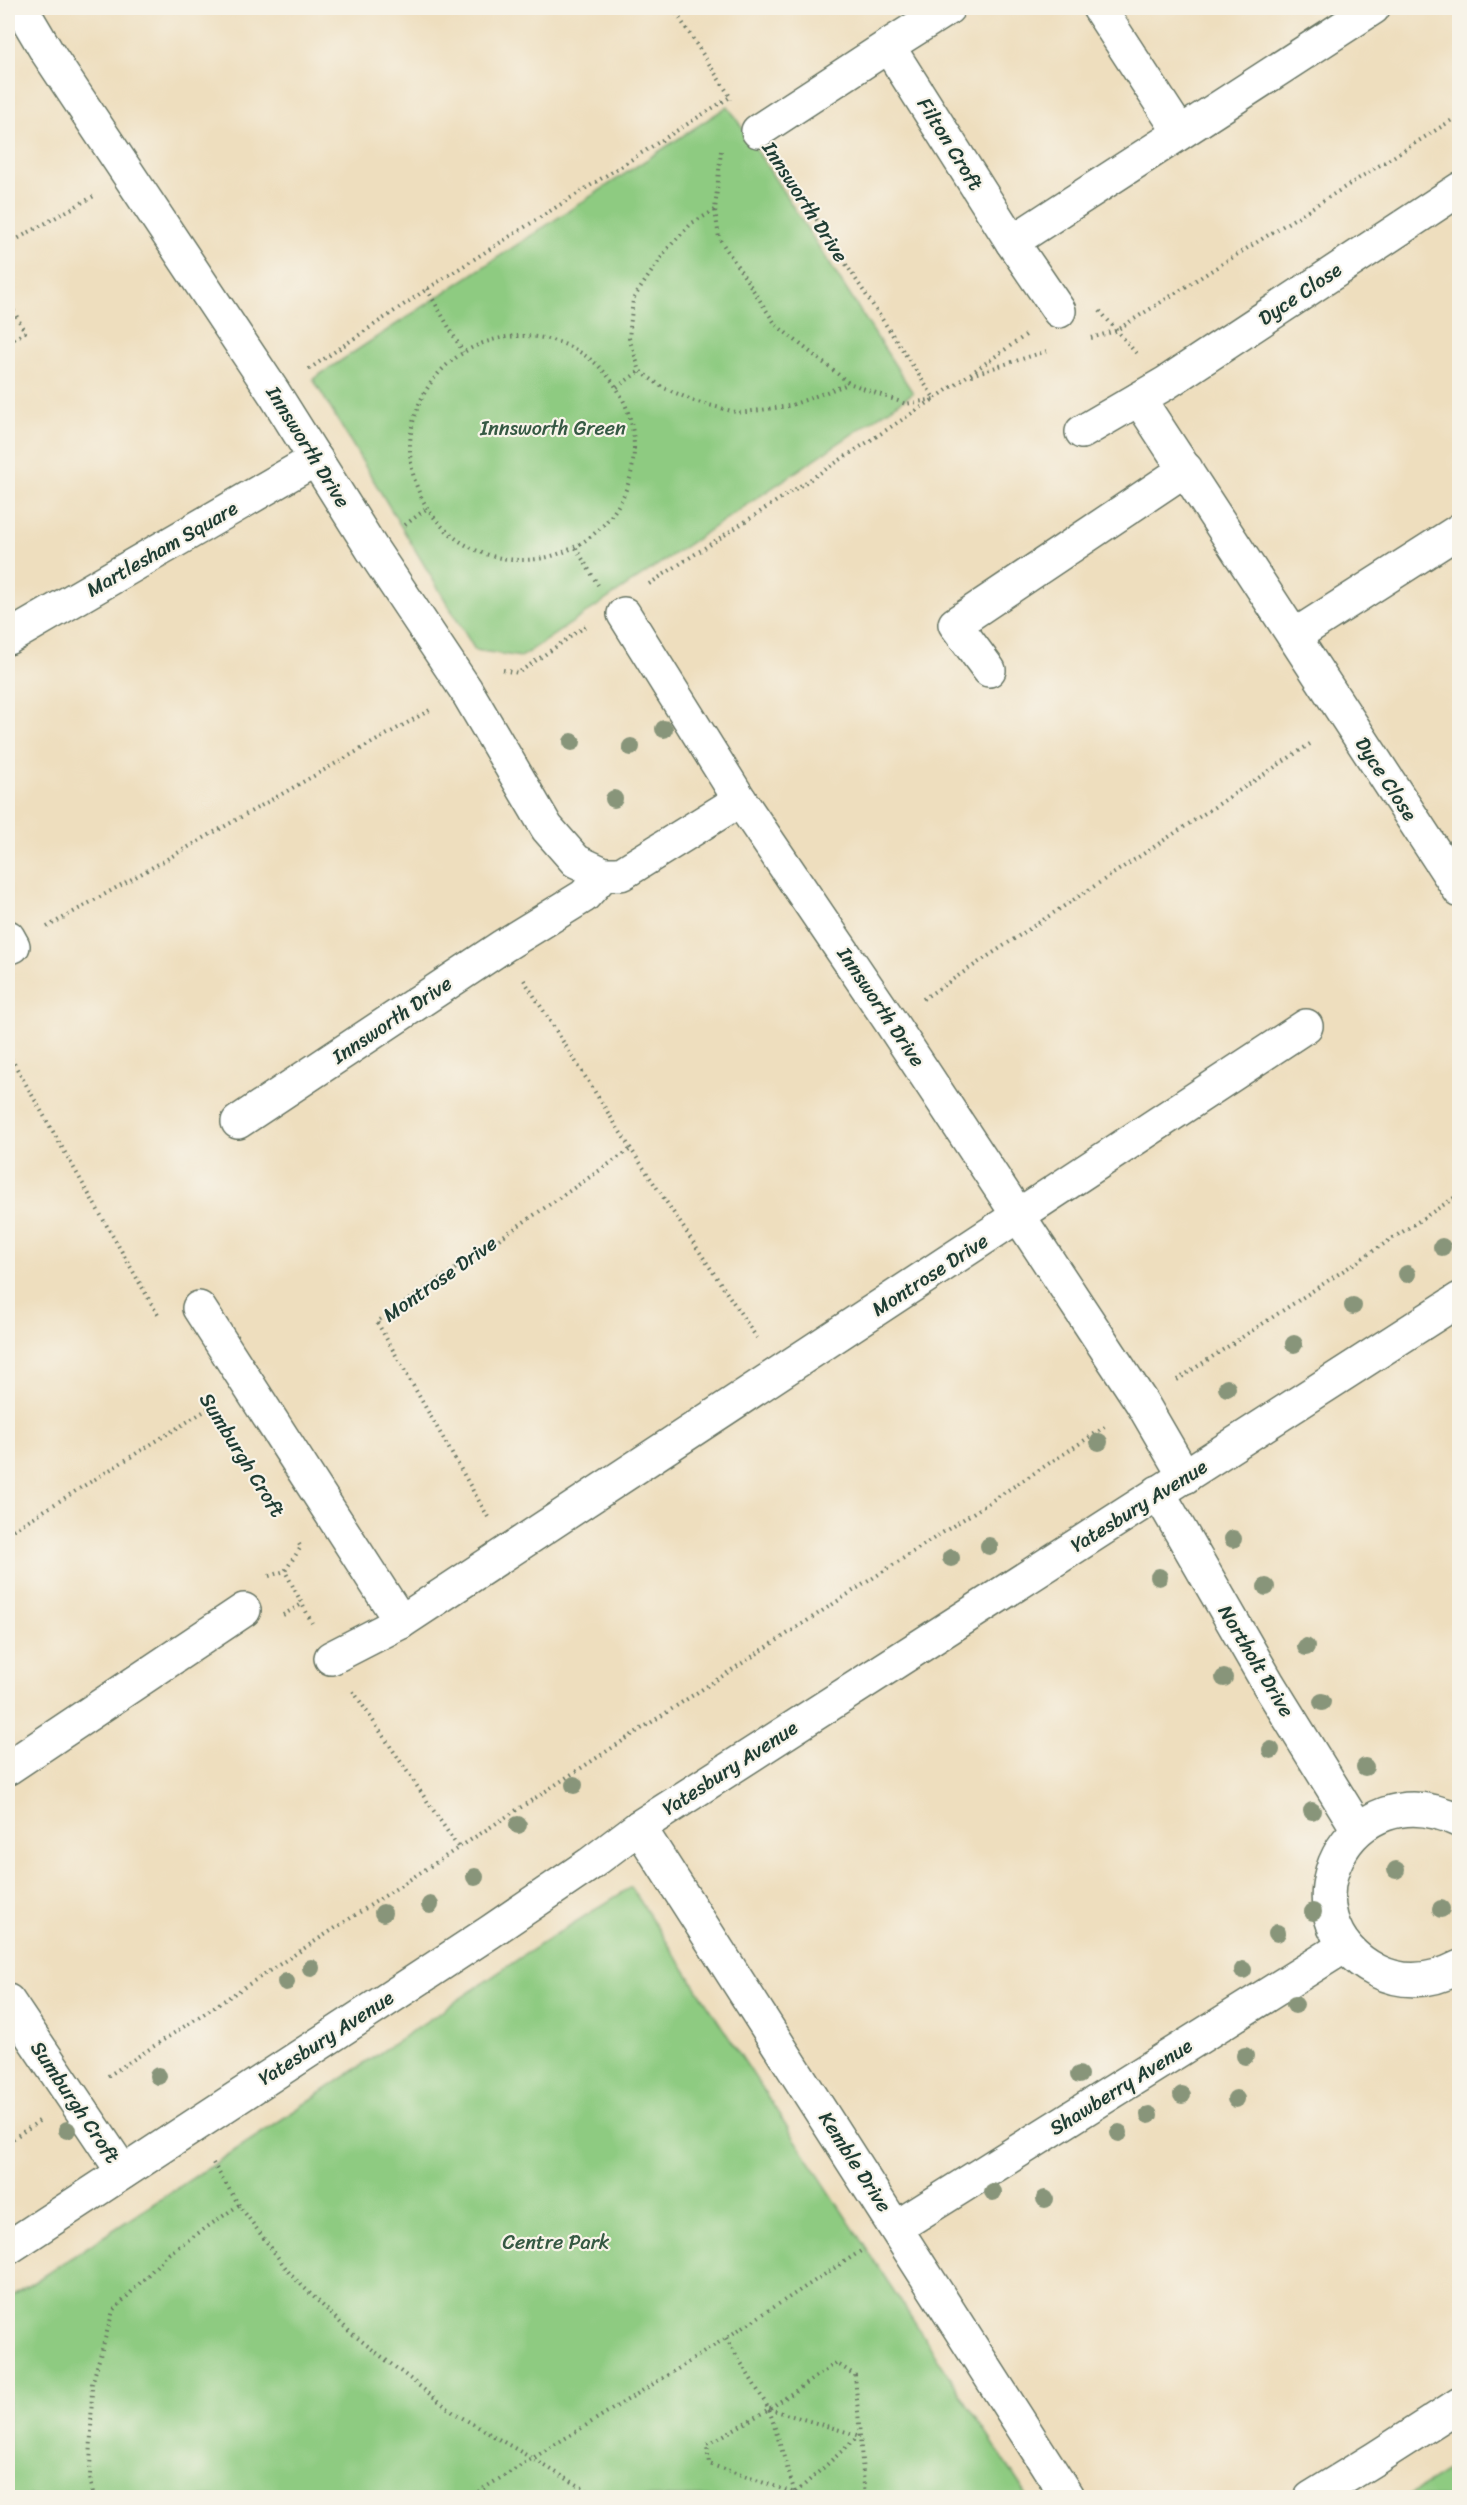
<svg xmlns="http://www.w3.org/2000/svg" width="1467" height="2505" font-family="Sriracha,sans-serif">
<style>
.green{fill:#8ecb81;stroke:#56845a;stroke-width:1.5}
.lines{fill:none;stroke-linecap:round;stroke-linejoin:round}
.street-casing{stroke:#677564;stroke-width:36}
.secondary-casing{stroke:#677564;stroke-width:36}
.path{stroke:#677564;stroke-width:4;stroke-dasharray:1.5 4.5;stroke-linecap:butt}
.street{stroke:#fff;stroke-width:33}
.secondary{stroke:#fff;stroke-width:33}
.tree{fill:#88957a}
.labels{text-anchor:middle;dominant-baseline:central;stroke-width:4.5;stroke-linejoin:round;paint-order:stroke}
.street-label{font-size:20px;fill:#1f3d34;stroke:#f7f3e8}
.park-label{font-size:20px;fill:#355943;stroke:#f7f3e8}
</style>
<rect width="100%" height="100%" fill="#f7f3e8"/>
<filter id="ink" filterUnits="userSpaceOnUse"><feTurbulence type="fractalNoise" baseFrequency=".0167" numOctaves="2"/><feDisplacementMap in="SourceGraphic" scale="12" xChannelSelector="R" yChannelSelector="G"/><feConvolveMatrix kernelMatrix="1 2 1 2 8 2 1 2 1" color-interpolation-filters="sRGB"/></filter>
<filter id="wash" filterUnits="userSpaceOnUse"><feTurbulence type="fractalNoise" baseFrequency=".008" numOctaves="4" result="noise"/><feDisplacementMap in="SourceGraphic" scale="24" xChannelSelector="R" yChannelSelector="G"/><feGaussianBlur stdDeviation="1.35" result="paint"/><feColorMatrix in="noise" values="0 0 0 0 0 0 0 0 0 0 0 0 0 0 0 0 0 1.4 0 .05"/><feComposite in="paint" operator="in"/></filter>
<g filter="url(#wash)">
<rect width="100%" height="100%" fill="#eedebe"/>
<g class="green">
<path d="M728,106L913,393L521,657L475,650L313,379Z"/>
<path d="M631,1887L1028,2497H8V2299L269,2128L542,1943Z"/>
<path d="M1459,2463V2497H1406Z"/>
</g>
</g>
<g filter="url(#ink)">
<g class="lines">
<defs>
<g id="street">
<path d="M21,8L47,52L274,393L372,549L466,690L547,828L576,861L604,874H621L740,800L890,1021L1142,1403L1185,1477"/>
<path d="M948,8L888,46L1012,242L1373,8"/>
<path d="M1099,8L1179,131"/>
<path d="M758,131L888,46"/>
<path d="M1012,242L1059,311"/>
<path d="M1139,399L1460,891"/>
<path d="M1082,432L1166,383L1460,189"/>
<path d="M624,614L740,800"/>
<path d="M1294,636L1460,530"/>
<path d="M8,638L316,459"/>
<path d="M989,670L955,624L1186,469"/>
<path d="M8,937L13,946"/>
<path d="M238,1122L503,946L584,896L604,874"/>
<path d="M199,1308L401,1622"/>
<path d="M1158,1492L1269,1685L1358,1829"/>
<path d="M331,1658L401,1622L1306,1026"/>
<path d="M8,1768L244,1610"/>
<path d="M1460,1821C1348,1766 1275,1919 1377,1971C1405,1985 1433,1981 1460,1967"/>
<path d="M639,1827L1068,2498"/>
<path d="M8,2001L123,2172"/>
<path d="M897,2227L1345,1946"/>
<path d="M1311,2498L1376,2458L1460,2404"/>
</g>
<path id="secondary" d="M8,2248L490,1932L590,1864L639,1827L1460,1299"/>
</defs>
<use href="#street" class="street-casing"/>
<use href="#secondary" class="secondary-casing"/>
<g class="path">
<path d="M673,8L731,98"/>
<path d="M721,151L715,210L719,238L776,325L849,383L906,404L934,399"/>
<path d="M780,164L934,398"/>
<path d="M715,210L692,223L667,249L633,299L629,338L640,371L662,387L694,401L739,413L789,406L848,384"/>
<path d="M8,244L94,196"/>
<path d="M427,289L463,352"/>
<path d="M8,300L25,332L8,343"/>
<path d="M1100,311L1136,353"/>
<circle cx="522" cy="448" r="112"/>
<path d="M1091,338L1115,331L1460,115"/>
<path d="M309,369L427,289L730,97V100"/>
<path d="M971,375L1047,351"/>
<path d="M617,387L640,371"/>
<path d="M405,525L426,509"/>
<path d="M576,548L598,585"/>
<path d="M649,584L934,399L1026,335"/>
<path d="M503,670L518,673L586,626"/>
<path d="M47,927L430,710"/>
<path d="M524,980L631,1149L757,1338"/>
<path d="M923,999L1313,742"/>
<path d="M8,1053L158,1315"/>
<path d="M1177,1380L1460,1194"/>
<path d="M488,1517L377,1322L631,1149"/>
<path d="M8,1533L211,1407"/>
<path d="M299,1544L301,1547L285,1571L312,1623"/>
<path d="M269,1576L285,1571"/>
<path d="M283,1615L302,1604"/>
<path d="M353,1691L458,1847"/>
<path d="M108,2076L1108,1425"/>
<path d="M8,2142L39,2121"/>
<path d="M213,2163L239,2205L291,2275L350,2332L454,2413L600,2498"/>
<path d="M726,2338L769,2409L795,2493"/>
<path d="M769,2409L860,2436"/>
<path d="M94,2498L90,2478L92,2384L113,2311L168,2254L239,2205"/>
<path d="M468,2498L684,2365L861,2251"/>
<path d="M794,2498L795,2493L859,2436"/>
<path d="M809,2498L709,2464L707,2445L769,2409L836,2363L855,2375L865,2498"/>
</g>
<use href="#street" class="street"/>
<use href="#secondary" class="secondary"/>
</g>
<g class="tree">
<circle cx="664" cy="729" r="9"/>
<circle cx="572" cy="742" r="9"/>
<circle cx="631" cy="747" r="9"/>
<circle cx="614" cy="799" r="9"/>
<circle cx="1442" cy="1247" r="9"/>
<circle cx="1407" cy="1274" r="9"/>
<circle cx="1353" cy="1306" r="9"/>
<circle cx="1294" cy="1344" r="9"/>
<circle cx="1227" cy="1388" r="9"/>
<circle cx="1099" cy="1442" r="9"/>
<circle cx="1233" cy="1539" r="9"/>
<circle cx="989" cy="1546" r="9"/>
<circle cx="951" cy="1558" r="9"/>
<circle cx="1159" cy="1577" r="9"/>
<circle cx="1266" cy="1587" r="9"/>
<circle cx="1306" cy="1647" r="9"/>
<circle cx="1224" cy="1678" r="9"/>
<circle cx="1322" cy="1702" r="9"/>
<circle cx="1271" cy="1750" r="9"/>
<circle cx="1365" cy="1767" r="9"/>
<circle cx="574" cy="1785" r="9"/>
<circle cx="1312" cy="1811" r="9"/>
<circle cx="518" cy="1825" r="9"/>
<circle cx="1396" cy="1870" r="9"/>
<circle cx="475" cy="1877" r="9"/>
<circle cx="430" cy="1905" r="9"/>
<circle cx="1441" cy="1909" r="9"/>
<circle cx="1313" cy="1912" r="9"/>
<circle cx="383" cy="1913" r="9"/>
<circle cx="1277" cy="1933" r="9"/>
<circle cx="311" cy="1968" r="9"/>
<circle cx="1243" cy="1970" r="9"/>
<circle cx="286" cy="1982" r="9"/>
<circle cx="1295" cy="2005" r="9"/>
<circle cx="1245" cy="2056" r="9"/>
<circle cx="1079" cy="2075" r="9"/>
<circle cx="158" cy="2076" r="9"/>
<circle cx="1182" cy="2095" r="9"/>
<circle cx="1236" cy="2099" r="9"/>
<circle cx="1149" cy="2115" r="9"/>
<circle cx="67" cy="2130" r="9"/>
<circle cx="1119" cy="2133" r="9"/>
<circle cx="993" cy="2192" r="9"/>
<circle cx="1045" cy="2199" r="9"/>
</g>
</g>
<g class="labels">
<g class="street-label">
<text transform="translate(950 144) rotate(58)">Filton Croft</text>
<text transform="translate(805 202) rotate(57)">Innsworth Drive</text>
<text transform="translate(1300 294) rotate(-34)">Dyce Close</text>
<text transform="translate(308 447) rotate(58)">Innsworth Drive</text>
<text transform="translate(162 549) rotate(-30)">Martlesham Square</text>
<text transform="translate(1386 779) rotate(57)">Dyce Close</text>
<text transform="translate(881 1007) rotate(56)">Innsworth Drive</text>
<text transform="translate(392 1020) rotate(-34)">Innsworth Drive</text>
<text transform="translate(930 1275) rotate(-33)">Montrose Drive</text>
<text transform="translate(440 1279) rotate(-35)">Montrose Drive</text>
<text transform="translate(242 1455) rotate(58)">Sumburgh Croft</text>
<text transform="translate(1139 1506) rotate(-32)">Yatesbury Avenue</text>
<text transform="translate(1256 1661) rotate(59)">Northolt Drive</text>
<text transform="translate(730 1768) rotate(-33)">Yatesbury Avenue</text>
<text transform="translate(326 2038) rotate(-33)">Yatesbury Avenue</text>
<text transform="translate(1121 2087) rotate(-32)">Shawberry Avenue</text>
<text transform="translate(75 2102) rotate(56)">Sumburgh Croft</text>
<text transform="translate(855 2162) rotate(57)">Kemble Drive</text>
</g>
<g class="park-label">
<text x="553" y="428">Innsworth Green</text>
<text x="556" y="2242">Centre Park</text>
</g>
</g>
<rect width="1467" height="2505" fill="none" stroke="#f7f3e8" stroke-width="30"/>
</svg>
